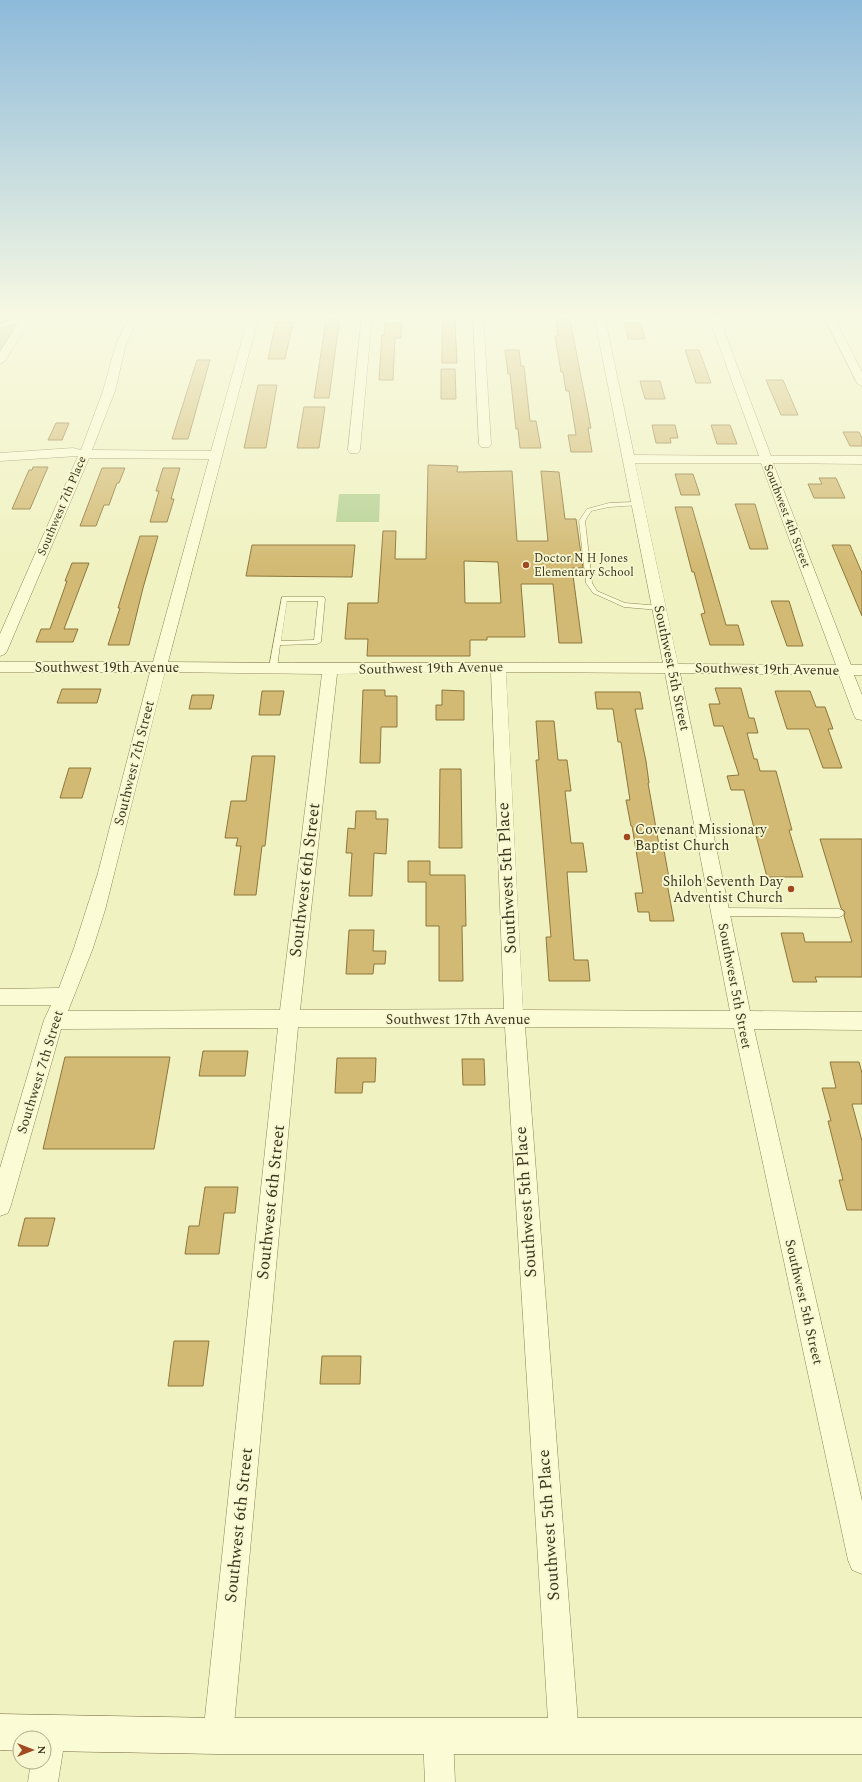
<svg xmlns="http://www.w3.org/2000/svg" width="862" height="1782" font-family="Spectral,serif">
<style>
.green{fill:#b6d194}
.building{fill:#d3ba74;stroke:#8e763b;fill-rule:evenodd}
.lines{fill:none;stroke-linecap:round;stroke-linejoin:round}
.lane-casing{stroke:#8d8557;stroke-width:1}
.street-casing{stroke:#8d8557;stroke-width:1}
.secondary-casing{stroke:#6f653a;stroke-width:1}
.path{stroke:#8d8557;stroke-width:1.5;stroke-dasharray:2 1.5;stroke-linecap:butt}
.lane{fill:#fbfbd6;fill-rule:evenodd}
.street{fill:#fbfbd6;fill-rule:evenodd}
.secondary{fill:#fbfbd6;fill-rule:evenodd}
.poi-dot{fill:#a14a22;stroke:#f7f8d2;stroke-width:1.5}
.labels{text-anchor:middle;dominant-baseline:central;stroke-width:3.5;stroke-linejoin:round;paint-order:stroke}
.far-street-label{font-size:12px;fill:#3b351d;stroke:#f7f8d2}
.far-poi-label{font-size:12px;fill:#3b351d;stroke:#f7f8d2;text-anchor:start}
.street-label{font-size:14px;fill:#3b351d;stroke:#f7f8d2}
.poi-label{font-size:14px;fill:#3b351d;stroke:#f7f8d2;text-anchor:start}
.near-street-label{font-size:17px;fill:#3b351d;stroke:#f7f8d2}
</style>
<rect width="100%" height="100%" fill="#f0f2c1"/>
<g class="green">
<path d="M0,315H25L0,353Z"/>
<path d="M339,494H380L379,522H336Z"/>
</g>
<g class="building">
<path d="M327,315H340L329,398H314Z"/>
<path d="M556,320H570L591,428H588L592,452H571L568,435H576L569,391H566L563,372H561L555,336H558Z"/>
<path d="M442,321H455L457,363H442Z"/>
<path d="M276,322H293L285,359H268Z"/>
<path d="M385,323H402L401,338H395L393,380H379L382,335H384Z"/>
<path d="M625,323H641L645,339H628Z"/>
<path d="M505,350H519L521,366H524L530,421H536L541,448H520L518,429H516L510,374H508Z"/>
<path d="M685,350H699L711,383H696Z"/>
<path d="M197,360H210L188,439H172Z"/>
<path d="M441,369H455L456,399H441Z"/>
<path d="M766,380H783L798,415H781Z"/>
<path d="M640,381H660L665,399H645Z"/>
<path d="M258,385H277L266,448H244Z"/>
<path d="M304,407H325L319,448H297Z"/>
<path d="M56,423H69L62,440H48Z"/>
<path d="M652,425H675L678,438H670L671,443H656Z"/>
<path d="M711,425H730L737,444H717Z"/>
<path d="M843,432H859L862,438V446H850Z"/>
<path d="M428,465L458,466L457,472L512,471L517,541H548L541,471L559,472L565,519H576L583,568H572L582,643H559L553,584H521L525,637H487V640H470V656H367L368,639H345L348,603H378L383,531H396L395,559H426ZM464,561L498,562L501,603H465Z"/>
<path d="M33,467H48L30,509H12L29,470H32Z"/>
<path d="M102,468H125L119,483H117L109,505H104L96,526H80Z"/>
<path d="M163,468H180L171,499H174L167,522H150L159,491H156Z"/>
<path d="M675,474H693L700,495H681Z"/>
<path d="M819,478H836L845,498H814L808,484H822Z"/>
<path d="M735,504H755L768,549H750Z"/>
<path d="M675,507H692L726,625H738L744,645H710L701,614L705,613L694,572H692Z"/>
<path d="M140,536H158L143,588L129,645H108L120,608H118Z"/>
<path d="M252,545H355L352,577L246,576Z"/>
<path d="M832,545H850L862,573V616Z"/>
<path d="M72,563H89L64,629H78L73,642H36L41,629H50L67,581H65Z"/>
<path d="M771,601H789L803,646H787Z"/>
<path d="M715,688H741L749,718H754L758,733H747L754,759H757L760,771H776L792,830H789L803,877H767L744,790H731L727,776L739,775L723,726H714L709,704H720Z"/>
<path d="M62,689H101L97,703H57Z"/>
<path d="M363,690H385V696H397V727H381L380,763H360Z"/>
<path d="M442,690L464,691V720H436V705H442Z"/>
<path d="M262,691H284L280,715H259Z"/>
<path d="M775,691H810L816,707H825L833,729H828L842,768H823L809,729H787Z"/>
<path d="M595,692H640L643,709H635L646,761L649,783H648L659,845H663L669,878H666L674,921H650L649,912H638L635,893H643L632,826H631L626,800H630L621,742H618L613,709H597Z"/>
<path d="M192,695H214L211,709H189Z"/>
<path d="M536,721H554L558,760H567L571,791H565L571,843H583L587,872H567L574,960H588L590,981H549L546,937H551L536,760H539Z"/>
<path d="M252,756H275L265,846H262L256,895H234L241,846H236L238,838H225L231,801H246Z"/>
<path d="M69,768H91L82,798H60Z"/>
<path d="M440,769H461L462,848H439Z"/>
<path d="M356,811H376V819H388L386,854L374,853L372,896H349L352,853H346L348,828L355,829Z"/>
<path d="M820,839H862V977H815L817,982H793L781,933H803L805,942H852L844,916L845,912L841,908Z"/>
<path d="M408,861H430V875H465L466,926H462L463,981H439V926H426V882H408Z"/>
<path d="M349,930H374L373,951H386L385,964H374L373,974H346Z"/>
<path d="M203,1051H248L245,1076H199Z"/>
<path d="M65,1057H170L154,1149H43Z"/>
<path d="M337,1058H376L375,1082H363L362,1093H335Z"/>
<path d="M462,1059H484L485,1085H463Z"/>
<path d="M830,1062H859L862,1073V1104H852L862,1141V1210H847L839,1180H843L828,1121H831L822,1088H836Z"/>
<path d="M205,1187H238L235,1213H224L219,1254H185L189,1226H199Z"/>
<path d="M25,1218H55L48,1246H18Z"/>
<path d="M174,1341H209L203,1386H168Z"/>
<path d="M322,1356H361L360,1384H320Z"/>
</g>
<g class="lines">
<defs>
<g id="lane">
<path d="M26,316L29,318L28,319L0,328V324Z"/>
<path d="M637,502L640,504L639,505L609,507L591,511L585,521L592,583L597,591L625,603L661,606L663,608L659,610L624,607L593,593L586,583L579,521L587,509L609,503Z"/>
<path d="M282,597H324L325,599L321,642L317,644L280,645L277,668L273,670L269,668ZM287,601H318L314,640L281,641Z"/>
<path d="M721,908L839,909L842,910L844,913L842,916L839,917L721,916L718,915L716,912L718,909Z"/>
</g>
<g id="street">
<path d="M23,315H33L5,361L0,364V352Z"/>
<path d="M131,315H141L126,344L115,391L92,450L211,451L249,315H259L168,662C333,664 498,662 663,663L594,315H604L634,455L759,456L708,315H718L771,456H862V464L773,463L851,665H862V675H854L862,695V720L856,719L854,715L839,675L680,673L750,1011L862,1012V1030L754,1029L862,1501V1574L852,1570L848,1560L734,1028L525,1027L579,1736L575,1747L564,1751L553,1747L549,1736L505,1027H298L233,1736L229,1747L218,1751L207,1747L203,1736L278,1028L61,1029L11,1205L8,1213L0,1216V1168L44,1020L51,1005H0V989L59,988L74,948L98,873L150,672H0V662H153L209,459L89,458L7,651L5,654L0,656V634L78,456L0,461V453L73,448L81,450L103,391L116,344ZM635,463H761L836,665L678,664ZM165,672L322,674L280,1010L68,1011L93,948L105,910ZM491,672L504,1009L300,1010L337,674ZM506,672L665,673L730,1011L523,1010Z"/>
<path d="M362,315H372L360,450L358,453H350L348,450Z"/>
<path d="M473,315H483L491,444L489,447H481L479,444Z"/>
<path d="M823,315H833L862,372V386L857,383Z"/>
<path d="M51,1717L61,1722L66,1732L58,1782H28L31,1762H44V1738H35L41,1722Z"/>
<path d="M438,1721L449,1725L453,1736L455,1782H425L423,1736L427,1725Z"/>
</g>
<path id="secondary" d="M0,1714L218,1718H862V1754H218L44,1751V1738H20V1751L0,1750Z"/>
</defs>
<use href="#lane" class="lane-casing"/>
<use href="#street" class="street-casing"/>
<use href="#secondary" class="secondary-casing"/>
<g class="path">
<path d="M266,316H355"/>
<path d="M491,316H586"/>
<path d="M612,317H701"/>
</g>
<use href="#lane" class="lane"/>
<use href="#street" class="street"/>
<use href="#secondary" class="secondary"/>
</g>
<linearGradient id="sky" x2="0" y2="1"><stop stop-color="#8dbada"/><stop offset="0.56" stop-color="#f8f9e3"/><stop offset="1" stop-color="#f8f9e3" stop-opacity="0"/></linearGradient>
<rect width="862" height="565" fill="url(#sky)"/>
<g class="poi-dot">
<circle cx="526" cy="565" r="4"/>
<circle cx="627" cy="837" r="4"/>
<circle cx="791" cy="889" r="4"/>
</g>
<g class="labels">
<g class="far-street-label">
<text transform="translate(62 506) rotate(-67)">Southwest 7th Place</text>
<text transform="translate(787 516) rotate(69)">Southwest 4th Street</text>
</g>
<g class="far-poi-label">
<text x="534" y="558">Doctor N H Jones<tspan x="534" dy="14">Elementary School</tspan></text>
</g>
<g class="street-label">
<text x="107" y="667">Southwest 19th Avenue</text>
<text transform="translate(431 668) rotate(-1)">Southwest 19th Avenue</text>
<text transform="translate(672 668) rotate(78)">Southwest 5th Street</text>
<text transform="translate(767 669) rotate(1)">Southwest 19th Avenue</text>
<text transform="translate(134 763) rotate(-76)">Southwest 7th Street</text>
<text transform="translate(735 986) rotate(79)">Southwest 5th Street</text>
<text x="458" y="1019">Southwest 17th Avenue</text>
<text transform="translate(40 1072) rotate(-73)">Southwest 7th Street</text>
<text transform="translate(804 1302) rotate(77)">Southwest 5th Street</text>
</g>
<g class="poi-label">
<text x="635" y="829">Covenant Missionary<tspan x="635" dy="16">Baptist Church</tspan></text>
<text x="783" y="881" text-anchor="end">Shiloh Seventh Day<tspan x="783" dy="16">Adventist Church</tspan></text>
</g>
<g class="near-street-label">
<text transform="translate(507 878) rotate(-93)">Southwest 5th Place</text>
<text transform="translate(305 880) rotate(-83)">Southwest 6th Street</text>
<text transform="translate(271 1202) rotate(-84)">Southwest 6th Street</text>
<text transform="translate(526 1202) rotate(-94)">Southwest 5th Place</text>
<text transform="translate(239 1525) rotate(-84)">Southwest 6th Street</text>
<text transform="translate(549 1525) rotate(-94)">Southwest 5th Place</text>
</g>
</g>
<g transform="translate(32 1750) rotate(90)"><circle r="19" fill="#f7f8d2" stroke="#acaa8a"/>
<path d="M0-3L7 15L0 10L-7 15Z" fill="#a14a22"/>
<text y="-6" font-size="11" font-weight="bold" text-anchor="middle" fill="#3b351d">N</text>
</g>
</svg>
